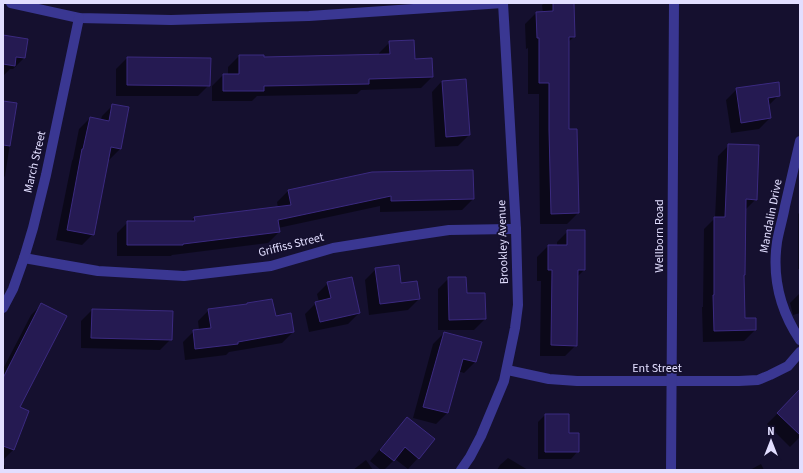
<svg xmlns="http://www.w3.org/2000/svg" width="803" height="473" font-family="'Source Sans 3',sans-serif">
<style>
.shadow{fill:#0007}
.building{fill:#251a52;stroke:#3b2a80}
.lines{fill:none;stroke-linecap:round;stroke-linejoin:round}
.minor{stroke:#3a3792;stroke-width:10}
.labels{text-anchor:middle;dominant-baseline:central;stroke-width:3.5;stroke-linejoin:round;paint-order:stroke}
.street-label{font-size:12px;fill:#e2deff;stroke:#15102f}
</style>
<rect width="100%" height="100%" fill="#15102f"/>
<g class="shadow">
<path d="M545,3H573L574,37L568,42V130L578,213L567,224H540L539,141V94H528V48L526,49L525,24L536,13H543L542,5Z"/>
<path d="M3,36L26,39L24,58L13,69H10L3,76Z"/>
<path d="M390,42L414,60L432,77L421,88L361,90L357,94L257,96L252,101H212V86L223,75H228V67L239,56L263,58L379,56V53Z"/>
<path d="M127,58L209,85L198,96H116V69Z"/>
<path d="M442,81L469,135L458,146L435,147L432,92Z"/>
<path d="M737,89L779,95L768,106L770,118L759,129L731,133L726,100Z"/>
<path d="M3,102L16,104L5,176L3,178Z"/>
<path d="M113,105L128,108L120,149L109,160H107L93,234L82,245L56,240L72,161L73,159L79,129L90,118L101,120L102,116Z"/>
<path d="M729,145L756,199L745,210L744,274V319H755V330L744,341L703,342L702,307H703L704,229L715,218L718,156Z"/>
<path d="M372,173L473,199L462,210L380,212V206L278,228L279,232L268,243L172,255L171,256H117V233L128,222H190L194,218L278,208L277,202L288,191Z"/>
<path d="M800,212V269H798V214Z"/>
<path d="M568,231L584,270L577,277L576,345L565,356H540L541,281H537V257L548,246H557V242Z"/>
<path d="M376,269L400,284L419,299L408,310L369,315L365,280Z"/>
<path d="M449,278L485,319L474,330H438V289Z"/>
<path d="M328,283L359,313L348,324L309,332L305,314L316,303L319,302L317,294Z"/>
<path d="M800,293V313L793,315L790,303Z"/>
<path d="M42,304L18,408L13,450L3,460V369L31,315Z"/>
<path d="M246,305L275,317L293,332L282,343L229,352L226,355L185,360L183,342L194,331L199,330L198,321L209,310Z"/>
<path d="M92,310L171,339L160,350L81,348V321Z"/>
<path d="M444,333L475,362L464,373L458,371L447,413L436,424L413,418L433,344Z"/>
<path d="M799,392L800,393V437L790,447L767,424Z"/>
<path d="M545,415L568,434L578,451L571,459H538V422Z"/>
<path d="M407,418L418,458L408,469L395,459L384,470H381L370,461L397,429Z"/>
<path d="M508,458L528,470H497L500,465Z"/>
<path d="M366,460L373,470H353Z"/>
<path d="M761,464L764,470H750Z"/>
<rect x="3" y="465" width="2" height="5"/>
</g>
<g class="building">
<path d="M553,3H574L575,37H569V129H577L579,213L551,214L549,130V83H539V38H537L536,12L553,11Z"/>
<path d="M3,35L28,39L25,58L16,57L15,66L3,64Z"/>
<path d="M414,40L415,59L432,58L433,77L369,79V84L264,86V91H223V74H239V55H264V57L390,54L389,41Z"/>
<path d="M127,57L211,58L210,86L127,85Z"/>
<path d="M466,79L470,135L446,137L442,81Z"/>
<path d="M779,82L780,96L768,98L771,118L741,123L736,88Z"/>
<path d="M3,101L17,103L10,146L3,145Z"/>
<path d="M112,104L129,107L121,149L111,147L94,235L67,230L82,149H83L90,117L109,121Z"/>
<path d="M728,144L759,145L757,200L746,199L745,275H744L745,318H756V330L714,331L713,295H714V217H725Z"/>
<path d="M473,170L474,199L391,201V196L278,220L280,232L183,244V245H127V221H195L194,217L291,205L288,190L372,172Z"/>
<path d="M567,230H585V270H578L577,346L551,345L552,270H548V245H567Z"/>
<path d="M399,265L401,283L417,281L420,299L380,304L375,268Z"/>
<path d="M352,277L360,313L320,322L315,302L331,298L327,282Z"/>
<path d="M448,277H466L467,293H485L486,319L449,320Z"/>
<path d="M272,299L276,316L291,313L294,332L238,342V344L195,349L193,330L211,328L208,309L247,304V303Z"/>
<path d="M41,303L67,316L20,407L29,411L14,450L3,446V378Z"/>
<path d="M92,309L173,311L172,340L91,338Z"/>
<path d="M444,332L482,342L476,362L463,359L448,413L423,407Z"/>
<path d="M800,389V435L777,413Z"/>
<path d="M545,414H569V433H579V452H545Z"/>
<path d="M407,417L435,439L419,459L405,447L394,461L380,450Z"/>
</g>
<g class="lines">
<g class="minor">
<path d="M11,3L79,18L171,20L309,16L503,3"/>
<path d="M800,141C795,163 790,184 785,206C783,218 779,230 777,242C772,277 780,310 800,340"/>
<path d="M24,258L98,271L184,276L271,266L333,248L402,237L449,230L516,229"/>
<path d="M3,308L13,289L24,258L33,228L46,175L79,18"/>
<path d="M507,370L549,379L577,381H739L758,380L770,375L788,366L800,352"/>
<path d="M461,470L470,457L481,436L504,381L515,328L518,305L516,229L503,3"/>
<path d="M671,470L674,3"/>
</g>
</g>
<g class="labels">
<g class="street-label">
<text transform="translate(35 162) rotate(-77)">March Street</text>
<text transform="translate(771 216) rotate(-79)">Mandalin Drive</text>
<text transform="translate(659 236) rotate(-90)">Wellborn Road</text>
<text transform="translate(503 242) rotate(-92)">Brookley Avenue</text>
<text transform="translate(291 245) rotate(-14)">Griffiss Street</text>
<text x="657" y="368">Ent Street</text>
</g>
</g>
<rect width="803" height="473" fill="none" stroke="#e2deff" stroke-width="8"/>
<g transform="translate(771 441)" stroke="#15102f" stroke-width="3" paint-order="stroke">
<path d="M0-3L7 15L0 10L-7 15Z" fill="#e2deff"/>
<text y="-6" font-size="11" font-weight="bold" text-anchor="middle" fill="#e2deff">N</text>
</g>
</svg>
